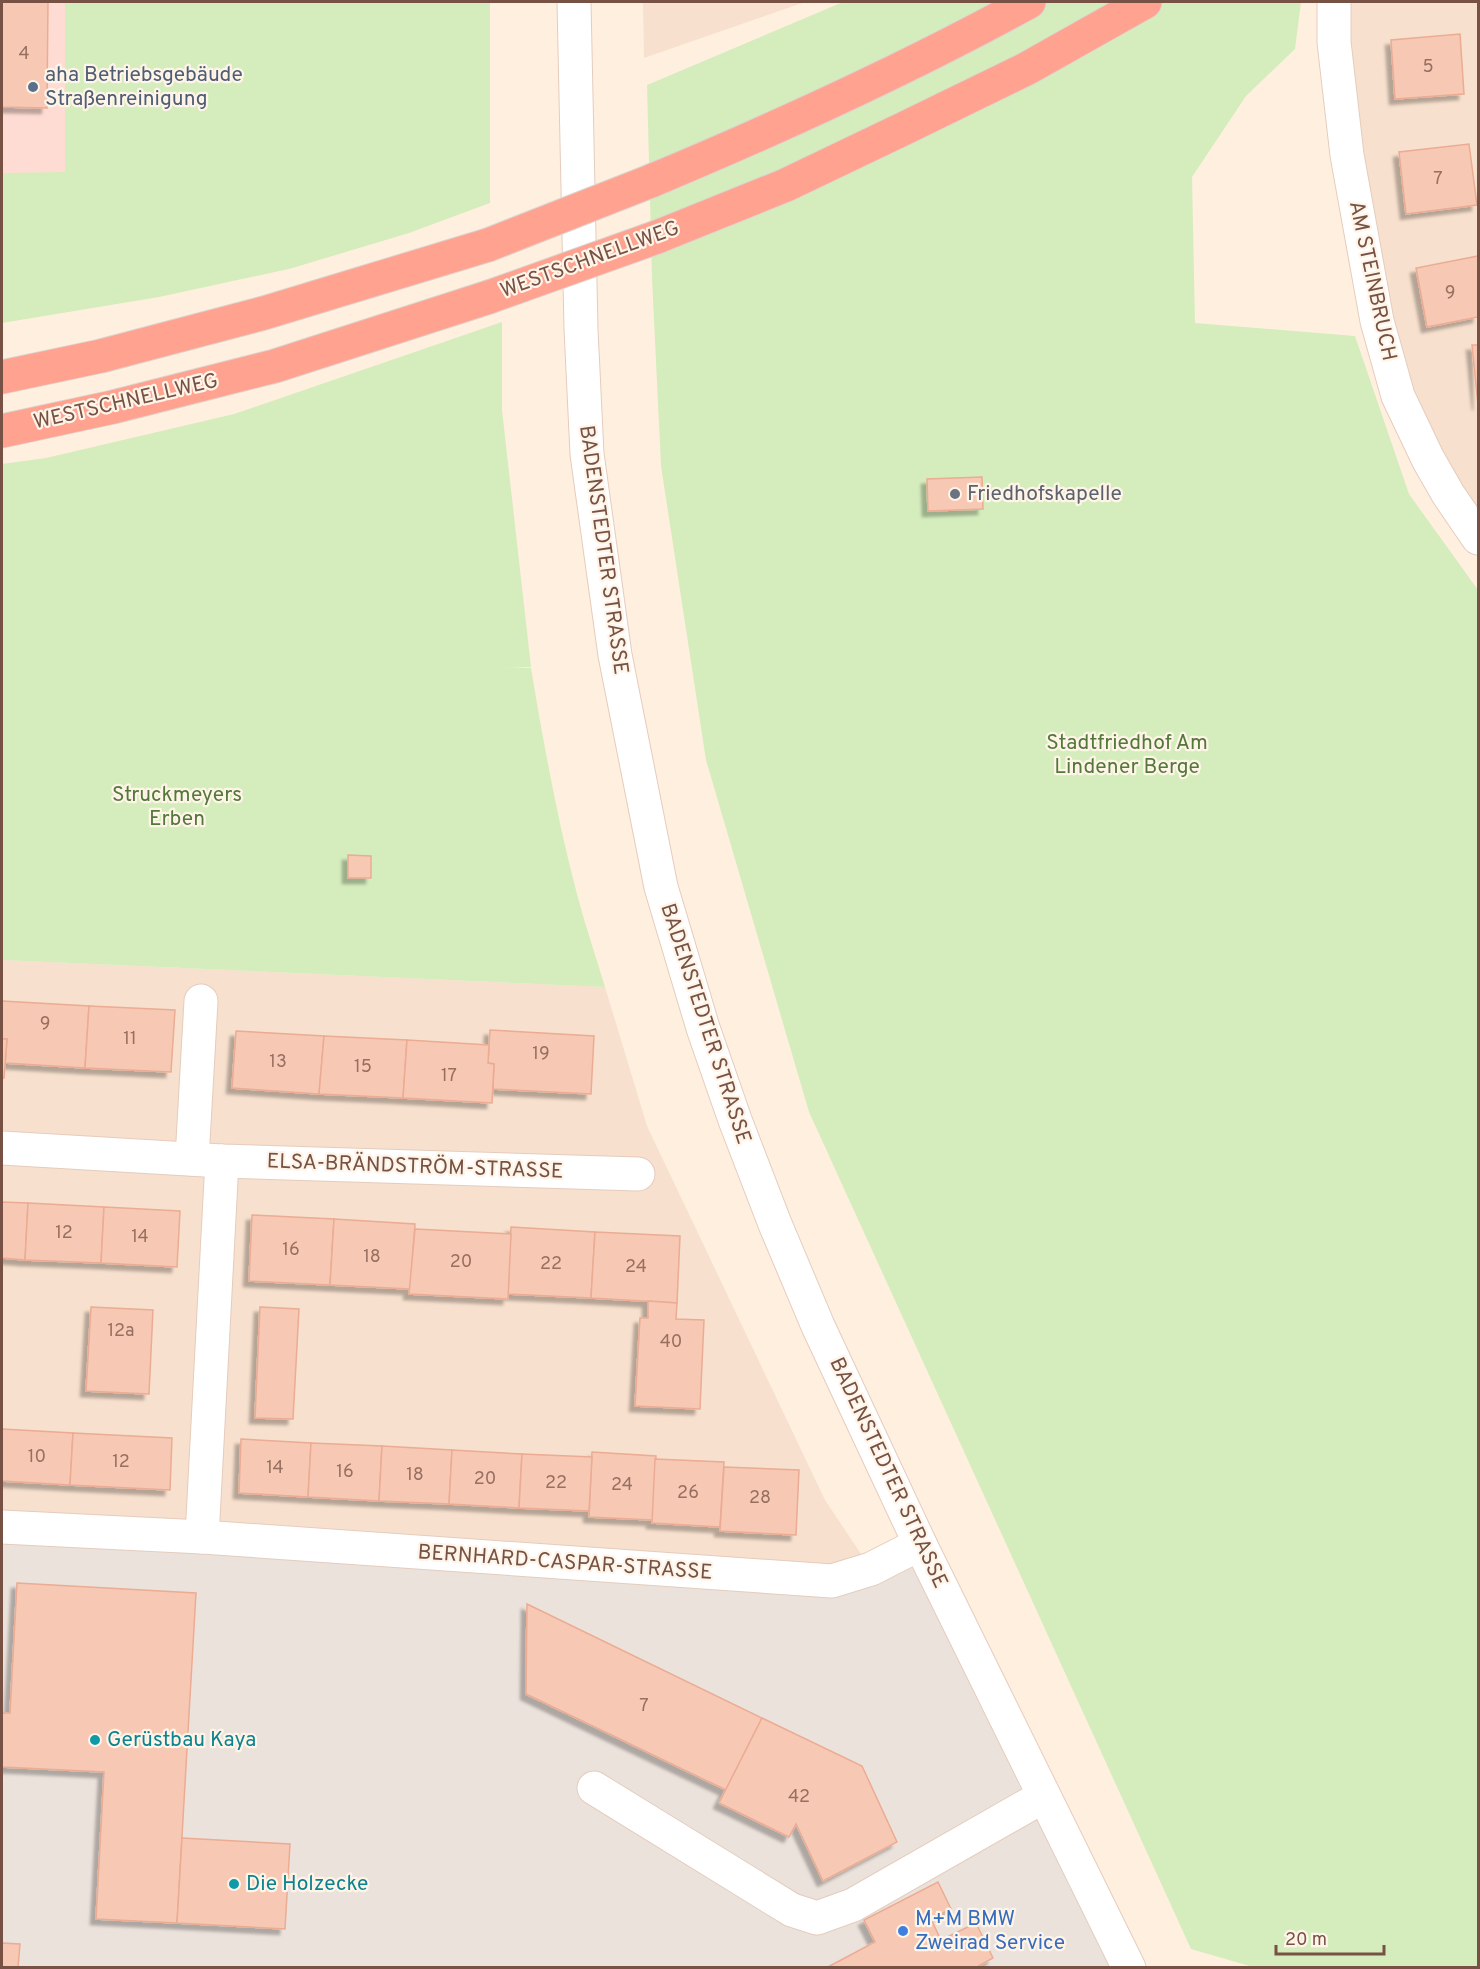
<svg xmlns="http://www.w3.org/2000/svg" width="1480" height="1969" font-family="Overpass,sans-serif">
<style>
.residential{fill:#f7e0cd}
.commercial{fill:#ffdcd3}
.industrial{fill:#ece2dc}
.green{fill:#d5edbd}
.building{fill:#f7c8b4;stroke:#ebac93;stroke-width:1.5;filter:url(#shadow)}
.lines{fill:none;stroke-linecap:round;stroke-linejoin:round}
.minor-casing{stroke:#e5ccbd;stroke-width:35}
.highway-casing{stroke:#dcd2ce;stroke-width:35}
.minor{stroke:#fff;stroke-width:33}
.highway{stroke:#ffa290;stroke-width:33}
.highway-bridge-casing{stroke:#dcd2ce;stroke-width:35;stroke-linecap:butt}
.highway-bridge{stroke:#ffa290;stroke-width:33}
.service-dot{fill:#5c6f8a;stroke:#fff4e8;stroke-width:2}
.worship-dot{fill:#6b7280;stroke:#fff4e8;stroke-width:2}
.culture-dot{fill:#0f9aa8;stroke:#fff4e8;stroke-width:2}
.shop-dot{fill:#3f7fe0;stroke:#fff4e8;stroke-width:2}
.labels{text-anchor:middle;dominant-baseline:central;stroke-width:4.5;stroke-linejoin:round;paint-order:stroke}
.number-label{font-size:18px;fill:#977060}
.service-label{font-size:21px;fill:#4e5e75;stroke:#fff4e8;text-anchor:start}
.street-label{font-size:21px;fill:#775244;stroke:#fff4e8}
.worship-label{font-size:21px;fill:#5b616d;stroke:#fff4e8;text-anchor:start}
.park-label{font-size:21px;fill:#527939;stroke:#fff4e8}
.culture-label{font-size:21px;fill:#0d838f;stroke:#fff4e8;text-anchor:start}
.shop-label{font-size:21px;fill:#366cbe;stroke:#fff4e8;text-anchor:start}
</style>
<defs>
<filter id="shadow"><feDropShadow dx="-5.5" dy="5.5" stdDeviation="1.5" flood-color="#0004"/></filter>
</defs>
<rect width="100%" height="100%" fill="#ffefdf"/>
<g class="residential">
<path d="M643,2H805L644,58Z"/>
<path d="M1334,2H1478V538L1398,396Z"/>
<path d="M2,960L605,987L647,1126L825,1500L871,1569L2,1527Z"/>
</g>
<rect class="commercial" x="2" y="2" width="63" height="171"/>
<path class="industrial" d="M2,1527L832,1581L920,1544L1129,1968H2Z"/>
<g class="green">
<path d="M65,2H490V203L409,233L289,269L159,297L2,323V173L65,172Z"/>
<path d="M843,2H1301L1295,49L1246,96L1192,177L1195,323L1355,336L1409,494L1478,590V1967H1253L1191,1949L809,1112L706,760L661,466L652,278L647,85Z"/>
<path d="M502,322V410L531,667H505L531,668C544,746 558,823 578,898C586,928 596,957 605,987L2,960V464L46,458L234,414Z"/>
</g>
<g class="building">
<path d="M2,2H48L47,108L2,107Z"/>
<path d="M1460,34L1464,94L1395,99L1391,40Z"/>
<path d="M1469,144L1477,205L1406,214L1399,152Z"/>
<path d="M1478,256V317L1427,327L1416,268Z"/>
<path d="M1472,345H1478V405Z"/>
<path d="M982,477L983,509L928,511L927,479Z"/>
<path d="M348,855L371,856V878H348Z"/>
<path d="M2,1001L89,1006L85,1068L5,1063L7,1039H2Z"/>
<path d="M89,1006L175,1010L171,1072L85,1068Z"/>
<path d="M490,1030L594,1036L591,1094L493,1089L494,1064L488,1063Z"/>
<path d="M236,1031L324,1036L319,1094L232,1088Z"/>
<path d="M324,1036L407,1040L403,1098L319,1094Z"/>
<path d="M2,1039H7L4,1078H2Z"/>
<path d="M407,1040L489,1045L488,1063L494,1064L492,1103L403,1098Z"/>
<path d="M2,1202L28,1203L25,1260L2,1258Z"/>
<path d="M28,1203L104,1207L101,1263L25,1260Z"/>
<path d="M104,1207L180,1211L177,1267L101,1263Z"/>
<path d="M252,1215L334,1219L330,1285L249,1281Z"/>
<path d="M334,1219L415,1224L410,1289L330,1285Z"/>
<path d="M511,1227L595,1232L591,1298L508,1294Z"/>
<path d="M415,1229L511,1234L508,1299L409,1294Z"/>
<path d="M595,1232L680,1236L677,1303L591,1298Z"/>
<path d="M648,1301L677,1303L676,1319L704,1320L700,1409L635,1406L640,1318H648Z"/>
<path d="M91,1307L153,1310L149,1394L86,1391Z"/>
<path d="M260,1307L299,1309L293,1419L255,1418Z"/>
<path d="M2,1429L73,1433L70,1485L2,1481Z"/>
<path d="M73,1433L172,1438L170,1490L70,1485Z"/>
<path d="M241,1439L311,1443L308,1497L239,1493Z"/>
<path d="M311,1443L382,1446L379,1501L308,1497Z"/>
<path d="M382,1446L452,1450L449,1504L379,1501Z"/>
<path d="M452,1450L522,1454L519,1508L449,1504Z"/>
<path d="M592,1452L656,1456L653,1520L589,1517Z"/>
<path d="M522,1454L592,1457L589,1511L519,1508Z"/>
<path d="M655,1459L724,1462L720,1527L652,1523Z"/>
<path d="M724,1467L799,1470L796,1535L720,1531Z"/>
<path d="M17,1583L196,1593L177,1923L96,1919L104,1772L2,1767V1713H10Z"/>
<path d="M527,1604L762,1718L726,1790L526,1694Z"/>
<path d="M762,1718L862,1766L897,1842L823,1881L796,1824L789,1837L719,1803Z"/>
<path d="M182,1838L290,1844L285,1929L177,1923Z"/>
<path d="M938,1882L951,1909L931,1919L941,1940L976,1923L993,1958L975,1968H826L875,1942L864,1920Z"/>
<path d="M2,1943L20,1944L18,1968H2Z"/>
</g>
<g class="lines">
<defs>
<g id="minor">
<path d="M574,2L581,329L587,454L615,655L661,887L703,1028L735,1120L775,1224L818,1326L920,1544L1129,1968"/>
<path d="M1334,2V42L1347,155L1377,321L1398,396L1428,459L1448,494L1478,538"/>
<path d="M2,1148L222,1161L638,1174"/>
<path d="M192,1159L201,1001"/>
<path d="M2,1527L202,1537L832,1581L871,1569L920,1544"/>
<path d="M202,1537L222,1161"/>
<path d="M594,1788L792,1910L817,1918L853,1905L1044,1796"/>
</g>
<g id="highway">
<path d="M651,181C780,127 907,69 1029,2"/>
<path d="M657,237L786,185L905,128L1026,69L1145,2"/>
<path d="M2,377L101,356L264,313L488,245"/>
<path d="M2,431L113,407L275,366L489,297"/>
</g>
</defs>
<use href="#minor" class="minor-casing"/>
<use href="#highway" class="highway-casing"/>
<use href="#minor" class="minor"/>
<use href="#highway" class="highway"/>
<defs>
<g id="highway-bridge">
<path d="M488,245L651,181"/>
<path d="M489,297L657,237"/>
</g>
</defs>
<use href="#highway-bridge" class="highway-bridge-casing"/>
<use href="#highway-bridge" class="highway-bridge"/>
</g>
<circle class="service-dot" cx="33" cy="87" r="6"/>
<circle class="worship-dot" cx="955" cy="494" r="6"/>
<g class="culture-dot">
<circle cx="95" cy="1740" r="6"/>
<circle cx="234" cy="1884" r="6"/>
</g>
<circle class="shop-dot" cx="903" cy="1931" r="6"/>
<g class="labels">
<g class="number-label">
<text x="24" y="54">4</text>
<text x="1428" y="67">5</text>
<text x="1438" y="179">7</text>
<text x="1450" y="293">9</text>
<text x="45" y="1024">9</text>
<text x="130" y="1039">11</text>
<text x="541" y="1054">19</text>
<text x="278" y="1062">13</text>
<text x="363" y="1067">15</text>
<text x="449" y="1076">17</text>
<text x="64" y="1233">12</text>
<text x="140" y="1237">14</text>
<text x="291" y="1250">16</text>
<text x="372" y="1257">18</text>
<text x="461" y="1262">20</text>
<text x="551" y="1264">22</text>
<text x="636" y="1267">24</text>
<text x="121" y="1331">12a</text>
<text x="671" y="1342">40</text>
<text x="37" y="1457">10</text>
<text x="121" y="1462">12</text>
<text x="275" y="1468">14</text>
<text x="345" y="1472">16</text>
<text x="415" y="1475">18</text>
<text x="485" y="1479">20</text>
<text x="556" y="1483">22</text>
<text x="622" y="1485">24</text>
<text x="688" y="1493">26</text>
<text x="760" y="1498">28</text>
<text x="644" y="1706">7</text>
<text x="799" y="1797">42</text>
</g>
<g class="service-label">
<text x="45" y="75">aha Betriebsgebäude<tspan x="45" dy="24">Straßenreinigung</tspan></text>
</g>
<g class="street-label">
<text transform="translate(590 260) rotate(-20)">WESTSCHNELLWEG</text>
<text transform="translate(1372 281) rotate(78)">AM STEINBRUCH</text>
<text transform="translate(126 402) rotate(-13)">WESTSCHNELLWEG</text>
<text transform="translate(603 550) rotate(82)">BADENSTEDTER STRASSE</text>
<text transform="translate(705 1024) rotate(72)">BADENSTEDTER STRASSE</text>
<text transform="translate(415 1167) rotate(2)">ELSA-BRÄNDSTRÖM-STRASSE</text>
<text transform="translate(888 1473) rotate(65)">BADENSTEDTER STRASSE</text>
<text transform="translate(565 1563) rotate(4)">BERNHARD-CASPAR-STRASSE</text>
</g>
<g class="worship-label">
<text x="967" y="494">Friedhofskapelle</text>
</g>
<g class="park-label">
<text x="1127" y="743">Stadtfriedhof Am<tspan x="1127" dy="24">Lindener Berge</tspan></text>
<text x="177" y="795">Struckmeyers<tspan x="177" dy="24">Erben</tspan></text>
</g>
<g class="culture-label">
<text x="107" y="1740">Gerüstbau Kaya</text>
<text x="246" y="1884">Die Holzecke</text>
</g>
<g class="shop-label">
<text x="915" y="1919">M+M BMW<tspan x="915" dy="24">Zweirad Service</tspan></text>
</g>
</g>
<rect width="1480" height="1969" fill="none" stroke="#775244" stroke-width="6"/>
<path d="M1276 1945v9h108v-9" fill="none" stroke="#775244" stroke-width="3"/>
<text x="1285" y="1945" font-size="18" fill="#775244" stroke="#fff4e8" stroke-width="4.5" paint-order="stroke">20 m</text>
</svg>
